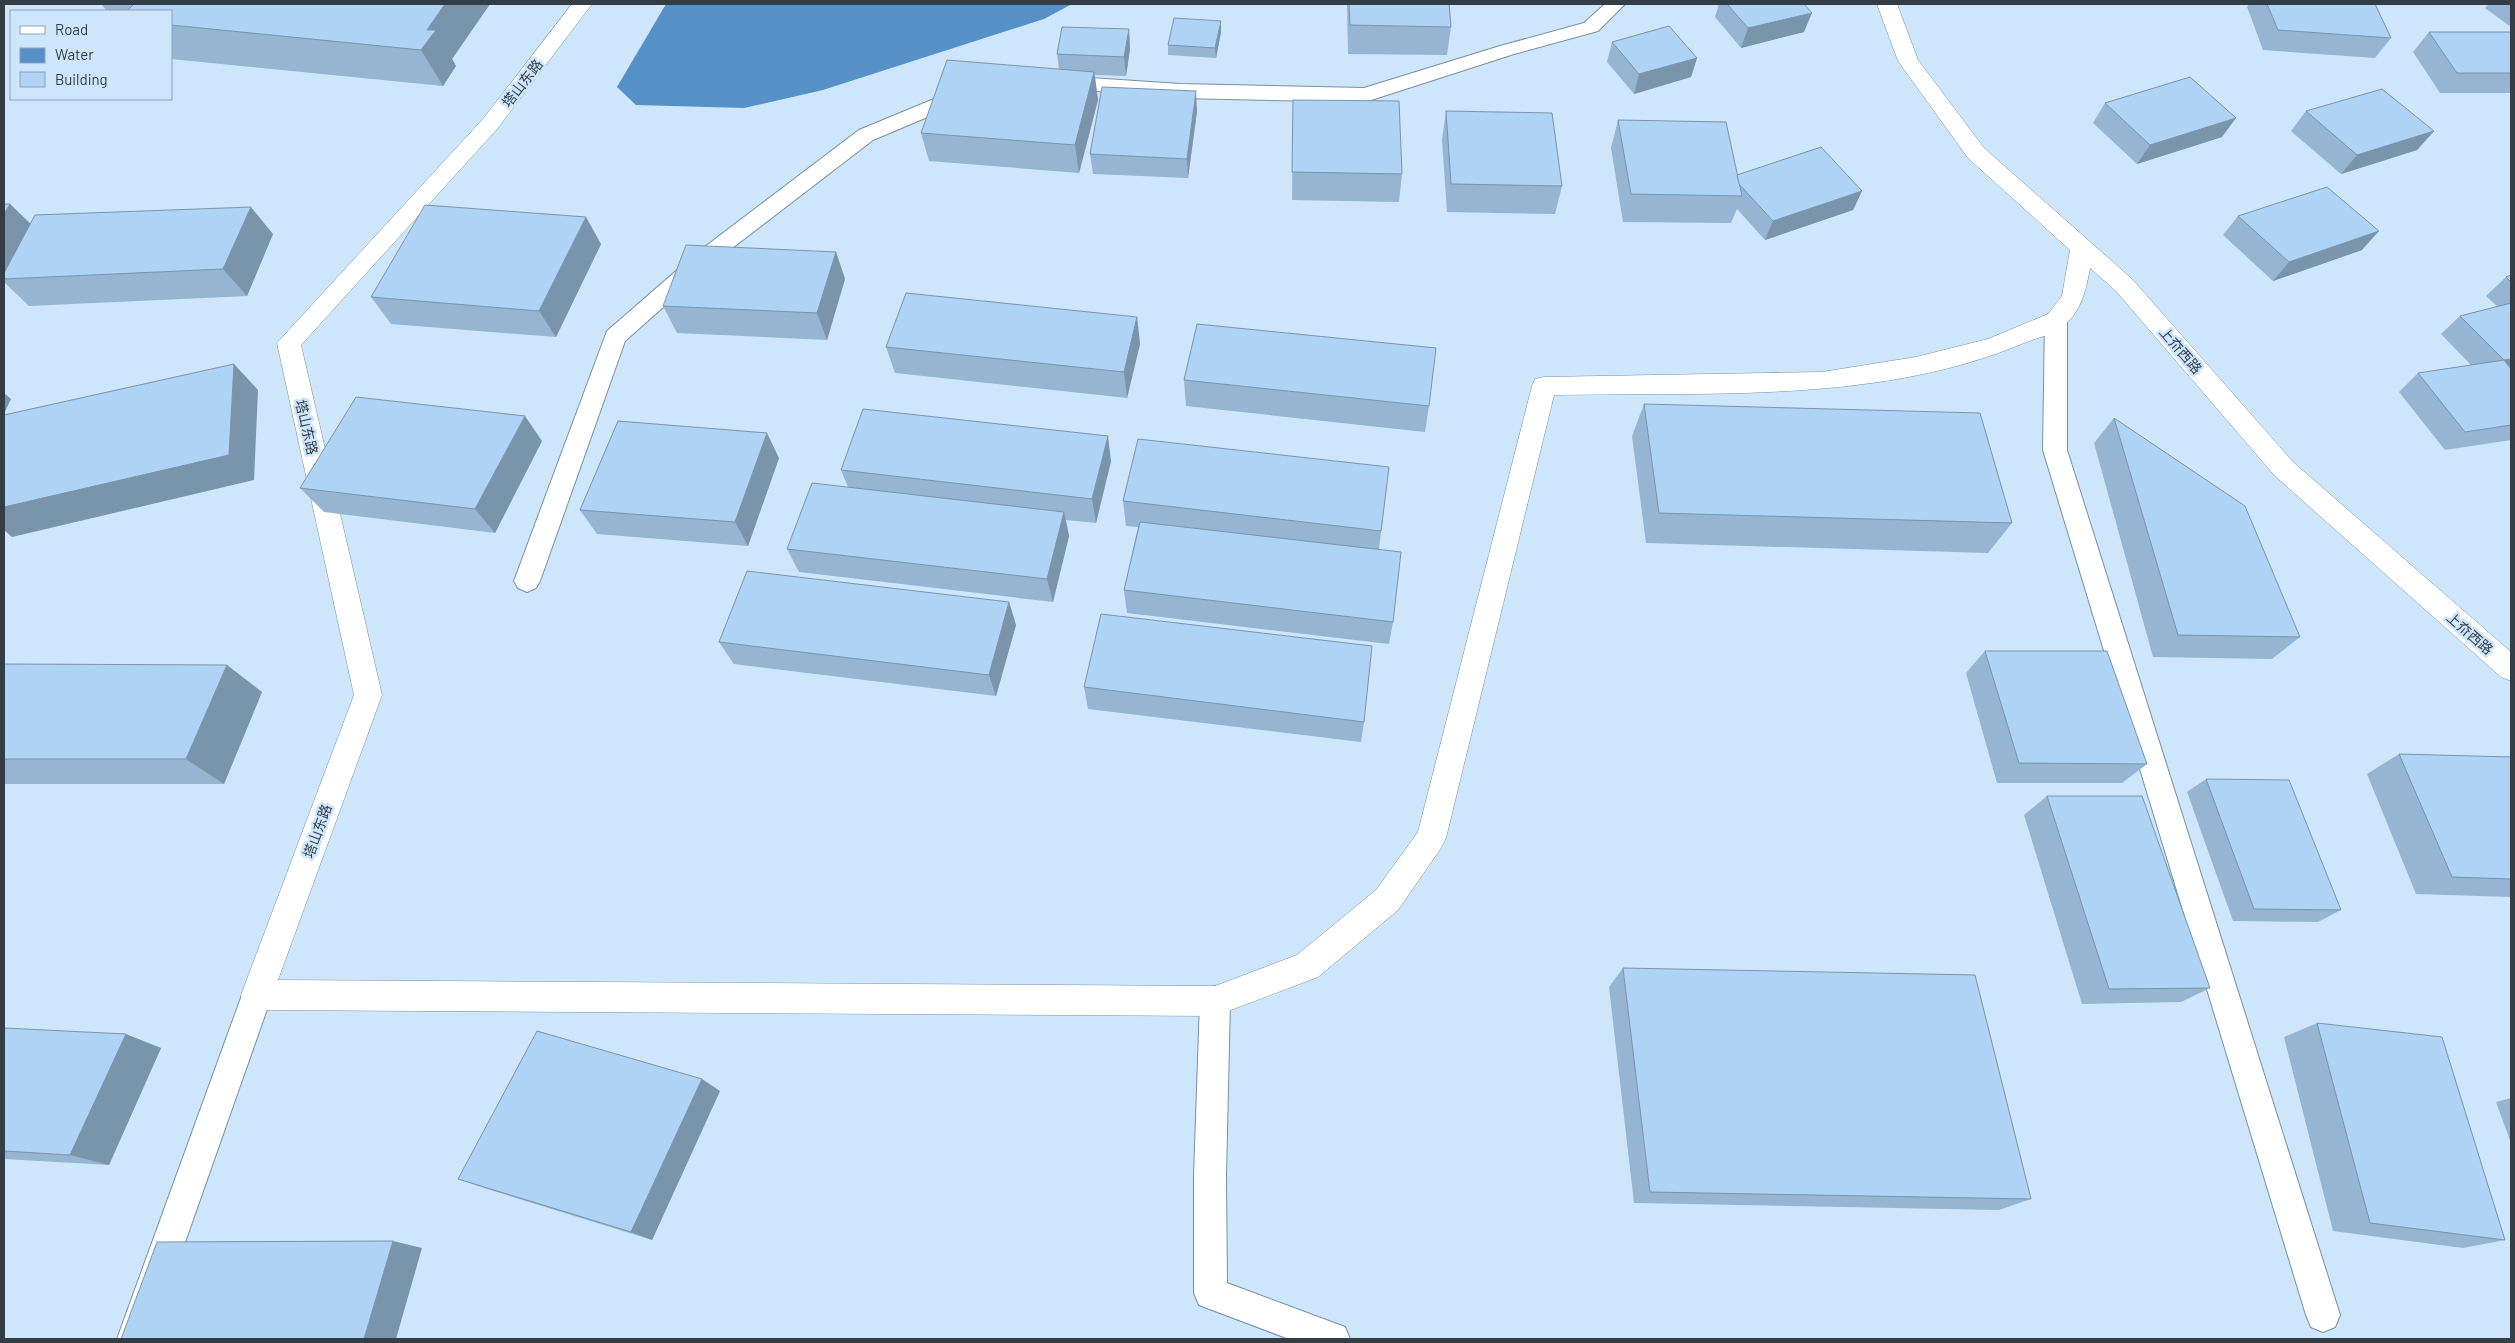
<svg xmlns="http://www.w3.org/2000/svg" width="2515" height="1343" font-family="Barlow,'Noto Sans SC',sans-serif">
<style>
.water{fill:#5591c6}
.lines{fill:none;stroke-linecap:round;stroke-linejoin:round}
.lane-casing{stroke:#798fa3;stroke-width:2}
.street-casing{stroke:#798fa3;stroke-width:1}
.lane{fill:#fff;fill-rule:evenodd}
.street{fill:#fff;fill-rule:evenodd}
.wall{fill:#96b5d2}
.shaded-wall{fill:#7a94ab}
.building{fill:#aed3f4;stroke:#7a94ab}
.labels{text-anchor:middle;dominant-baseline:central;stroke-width:5;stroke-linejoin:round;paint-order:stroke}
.street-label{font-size:14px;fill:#333d46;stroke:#cde6fc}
</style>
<rect width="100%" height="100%" fill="#cde6fc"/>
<path class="water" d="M666,4H1072L1044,19L823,90L744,108L636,105L617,87Z"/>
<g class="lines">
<defs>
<g id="lane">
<path d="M1605,4H1625L1598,31L1514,54L1365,102L1180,98L1061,88L1054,87L1051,82L1054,77L1061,76L1180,84L1364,88L1500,46L1584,23Z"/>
<path d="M963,87L970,89L973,94L970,99L873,140L714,262L625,341L540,581L536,588L527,592L518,588L514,581L607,331L698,252L859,130Z"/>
<path d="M2056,312L2064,314L2067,320V450L2340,1315L2335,1327L2323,1332L2311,1327L2306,1315L2043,450L2045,320L2048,314Z"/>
<path d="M257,980L268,985L272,995L151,1339H117L242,995L246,985Z"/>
<path d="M1215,986L1226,991L1230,1001L1226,1176L1227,1283L1345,1327L1350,1339H1289L1199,1305L1194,1293V1176L1200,1001L1204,991Z"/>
</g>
<path id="street" d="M572,4H592L497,129L301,345L382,695L278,980L1215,986L1297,955L1376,890L1418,832L1532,386L1535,379L1544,377L1822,372L1916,357L1988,339L2048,314L2062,296L2070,250L1968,158L1898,61L1877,4H1897L1918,60L1984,148L2132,279L2293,462L2511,652V681L2501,677L2275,476L2116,291L2090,268C2086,290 2082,309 2065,325C2056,334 2036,338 2024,343C1880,404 1707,392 1554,395L1446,838L1441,848L1398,910L1318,977L1215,1016L257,1010L246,1006L241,995L354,695L277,343L483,119Z"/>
</defs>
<use href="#lane" class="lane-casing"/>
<use href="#street" class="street-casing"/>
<use href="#lane" class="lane"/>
<use href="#street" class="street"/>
</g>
<g class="wall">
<path d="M101,4H490L452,59L456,66L443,86L171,59V11H107Z"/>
<path d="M1347,4H1449L1451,27L1447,55L1348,54Z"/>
<path d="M1719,4H1804V32L1741,48L1715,17Z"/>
<path d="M2249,4H2375L2391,38L2375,58L2263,50L2247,7Z"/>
<path d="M2489,4H2511V27L2485,8Z"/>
<path d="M1221,21V32L1216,58L1168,55V45Z"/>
<path d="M1129,29L1130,49L1126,76L1095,75L1098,100L1079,173L929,161L921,133L1059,69L1057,54Z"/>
<path d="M2429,32H2511V93H2440L2413,52Z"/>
<path d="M1612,42L1697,58L1691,77L1634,94L1607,62Z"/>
<path d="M1293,100L1402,174L1399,202L1292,200Z"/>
<path d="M2105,103L2222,137L2137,164L2093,123Z"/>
<path d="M1197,111L1188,178L1093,174L1090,154Z"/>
<path d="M1446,111L1562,186L1555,214L1447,212L1442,140Z"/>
<path d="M2306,111L2434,131L2417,150L2341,174L2291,131Z"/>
<path d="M1618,120L1737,175L1862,191L1853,210L1765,240L1737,209L1731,223L1623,222L1611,148Z"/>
<path d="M4,204H10L30,224L273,234L247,296L29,306L4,282Z"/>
<path d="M2238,216L2362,250L2273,281L2223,235Z"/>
<path d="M601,244L556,337L391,324L371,297Z"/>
<path d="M836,252L845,279L827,340L677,333L663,306Z"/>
<path d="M2511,275V440L2445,450L2399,392L2418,373L2471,365L2441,334L2460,316L2498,307L2486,296L2506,277Z"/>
<path d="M1137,317L1140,344L1127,398L895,373L886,347Z"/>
<path d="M1184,380L1429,406L1425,432L1186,406Z"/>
<path d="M1644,404L2012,523L1988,553L1646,543L1632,436Z"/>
<path d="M2114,418L2300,637L2272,659L2153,657L2094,443Z"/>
<path d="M542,441L495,533L324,512L300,488Z"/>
<path d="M779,458L748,546L597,534L580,510Z"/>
<path d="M1111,461L1096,523L1066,520L1069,536L1053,602L799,572L787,549L848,487L841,470Z"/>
<path d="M1389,467L1379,549L1393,622L1389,644L1127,613L1124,590L1138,527L1126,526L1123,501Z"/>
<path d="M1009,602L1016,625L996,696L734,664L719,642Z"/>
<path d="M1985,651L2147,764L2122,783H1997L1966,673Z"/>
<path d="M4,664L262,692L224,784H4Z"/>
<path d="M1084,687L1364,722L1361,742L1088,709Z"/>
<path d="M2399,754L2511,757V897L2416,894L2367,774Z"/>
<path d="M2206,779L2341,910L2318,922L2233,921L2187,792Z"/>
<path d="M2047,796L2210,988L2181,1002L2082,1004L2024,815Z"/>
<path d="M1623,968L2031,1199L1999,1210L1634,1203L1609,987Z"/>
<path d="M2317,1023L2505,1240L2463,1248L2333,1231L2284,1037Z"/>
<path d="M4,1028L161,1048L109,1165L4,1159Z"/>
<path d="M720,1091L652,1240L484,1188L458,1179Z"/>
<path d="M2511,1098V1143L2496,1102Z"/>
</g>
<g class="shaded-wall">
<path d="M445,4H490L452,59L456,66L443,86L421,50L427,30Z"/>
<path d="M1812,13L1804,32L1741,48L1748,28Z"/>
<path d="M1221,21V32L1216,58L1215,48Z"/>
<path d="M1129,29L1130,49L1126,76L1124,57Z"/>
<path d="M1697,58L1691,77L1634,94L1639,74Z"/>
<path d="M1094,72L1098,100L1079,173L1075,145Z"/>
<path d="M1196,91L1197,111L1188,178L1187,159Z"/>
<path d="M2236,118L2222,137L2137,164L2150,145Z"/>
<path d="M2434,131L2417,150L2341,174L2357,155Z"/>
<path d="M1862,191L1853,210L1765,240L1773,221Z"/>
<path d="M10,204L38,231L4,275V214Z"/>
<path d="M251,207L273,234L247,296L223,269Z"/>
<path d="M586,217L601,244L556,337L539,311Z"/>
<path d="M2379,231L2362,250L2273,281L2289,262Z"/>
<path d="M836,252L845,279L827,340L817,313Z"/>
<path d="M1137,317L1140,344L1127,398L1124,372Z"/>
<path d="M2511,359V372L2504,360Z"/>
<path d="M234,364L258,390L254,480L12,537L4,530V507Z"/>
<path d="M4,393L11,399L4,414Z"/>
<path d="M525,416L542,441L495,533L475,509Z"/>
<path d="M767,433L779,458L748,546L735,522Z"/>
<path d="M1108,436L1111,461L1096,523L1092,499Z"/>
<path d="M1064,512L1069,536L1053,602L1047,579Z"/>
<path d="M1009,602L1016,625L996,696L989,675Z"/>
<path d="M227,665L262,692L224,784L186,759Z"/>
<path d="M126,1034L161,1048L109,1165L70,1155Z"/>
<path d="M702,1079L720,1091L652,1240L631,1232Z"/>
<path d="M393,1241L422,1248L396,1339H364Z"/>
</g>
<g class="building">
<path d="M134,4H445L427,30H436L421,50L171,25V11H127Z"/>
<path d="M1349,4H1449L1451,27L1350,25Z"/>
<path d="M1727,4H1804L1812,13L1748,28Z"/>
<path d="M2267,4H2375L2391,38L2278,30Z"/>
<path d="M1174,18L1221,21L1215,48L1168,45Z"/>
<path d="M1669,26L1697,58L1639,74L1612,42Z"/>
<path d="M1062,27L1129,29L1124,57L1057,54Z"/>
<path d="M2429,32H2511V73H2457Z"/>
<path d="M947,60L1094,72L1075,145L921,133Z"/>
<path d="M2190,77L2236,118L2150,145L2105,103Z"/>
<path d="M1102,87L1196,91L1187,159L1090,154Z"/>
<path d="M2382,89L2434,131L2357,155L2306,111Z"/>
<path d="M1293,100L1399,101L1402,174L1292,172Z"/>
<path d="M1446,111L1552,113L1562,186L1451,184Z"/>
<path d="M1618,120L1726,122L1742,196L1631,194Z"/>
<path d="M1821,147L1862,191L1773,221L1739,184L1737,175Z"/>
<path d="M2327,187L2379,231L2289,262L2238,216Z"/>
<path d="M4,204H10L4,214Z"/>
<path d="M425,205L586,217L539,311L371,297Z"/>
<path d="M251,207L223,269L4,279V273L35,215Z"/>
<path d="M686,245L836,252L817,313L663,306Z"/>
<path d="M2511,275V282L2506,277Z"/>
<path d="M906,293L1137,317L1124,372L886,347Z"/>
<path d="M2511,303V359L2504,360L2460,316Z"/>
<path d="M1197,324L1436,348L1429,406L1184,380Z"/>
<path d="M2504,360L2511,369V425L2465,432L2418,373Z"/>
<path d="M234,364L229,455L4,507V415Z"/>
<path d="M356,397L525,416L475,509L300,488Z"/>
<path d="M1644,404L1980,413L2012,523L1659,513Z"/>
<path d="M863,409L1108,436L1092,499L841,470Z"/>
<path d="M2114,418L2245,506L2300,637L2178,635Z"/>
<path d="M618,421L767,433L735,522L580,510Z"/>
<path d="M1138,439L1389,467L1381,531L1123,501Z"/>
<path d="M812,483L1064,512L1047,579L787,549Z"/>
<path d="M1140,522L1401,552L1393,622L1124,590Z"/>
<path d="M747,571L1009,602L989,675L719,642Z"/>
<path d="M1101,614L1372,646L1364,722L1084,687Z"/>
<path d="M1985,651H2107L2147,764L2019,763Z"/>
<path d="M4,664L227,665L186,759H4Z"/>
<path d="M2399,754L2511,757V879L2452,877Z"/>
<path d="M2206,779L2289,780L2341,910L2254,909Z"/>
<path d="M2047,796H2142L2210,988L2109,989Z"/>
<path d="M1623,968L1975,975L2031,1199L1650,1192Z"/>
<path d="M2317,1023L2442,1037L2505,1240L2370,1223Z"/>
<path d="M4,1028L126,1034L70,1155L4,1151Z"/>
<path d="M537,1031L702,1079L631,1232L458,1179Z"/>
<path d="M393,1241L364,1339H121L157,1242Z"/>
</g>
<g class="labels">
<g class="street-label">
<text transform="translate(522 83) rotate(-52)">塔山东路</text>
<text transform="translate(2181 350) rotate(49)">上夼西路</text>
<text transform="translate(307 427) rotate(77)">塔山东路</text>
<text transform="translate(2470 633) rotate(41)">上夼西路</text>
<text transform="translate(317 831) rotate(-70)">塔山东路</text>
</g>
</g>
<rect width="2515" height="1343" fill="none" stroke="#333d46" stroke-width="10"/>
<rect x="10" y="10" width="162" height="90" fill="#cde6fc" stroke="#8fa2b3"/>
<rect x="20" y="26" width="25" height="8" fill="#ffffff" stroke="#8fa2b3"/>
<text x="55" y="35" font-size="15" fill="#333d46">Road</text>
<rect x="20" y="48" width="25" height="15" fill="#5591c6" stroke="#8fa2b3"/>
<text x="55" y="60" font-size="15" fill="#333d46">Water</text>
<rect x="20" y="72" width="25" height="15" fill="#aed3f4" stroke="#8fa2b3"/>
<text x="55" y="85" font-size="15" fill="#333d46">Building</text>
</svg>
